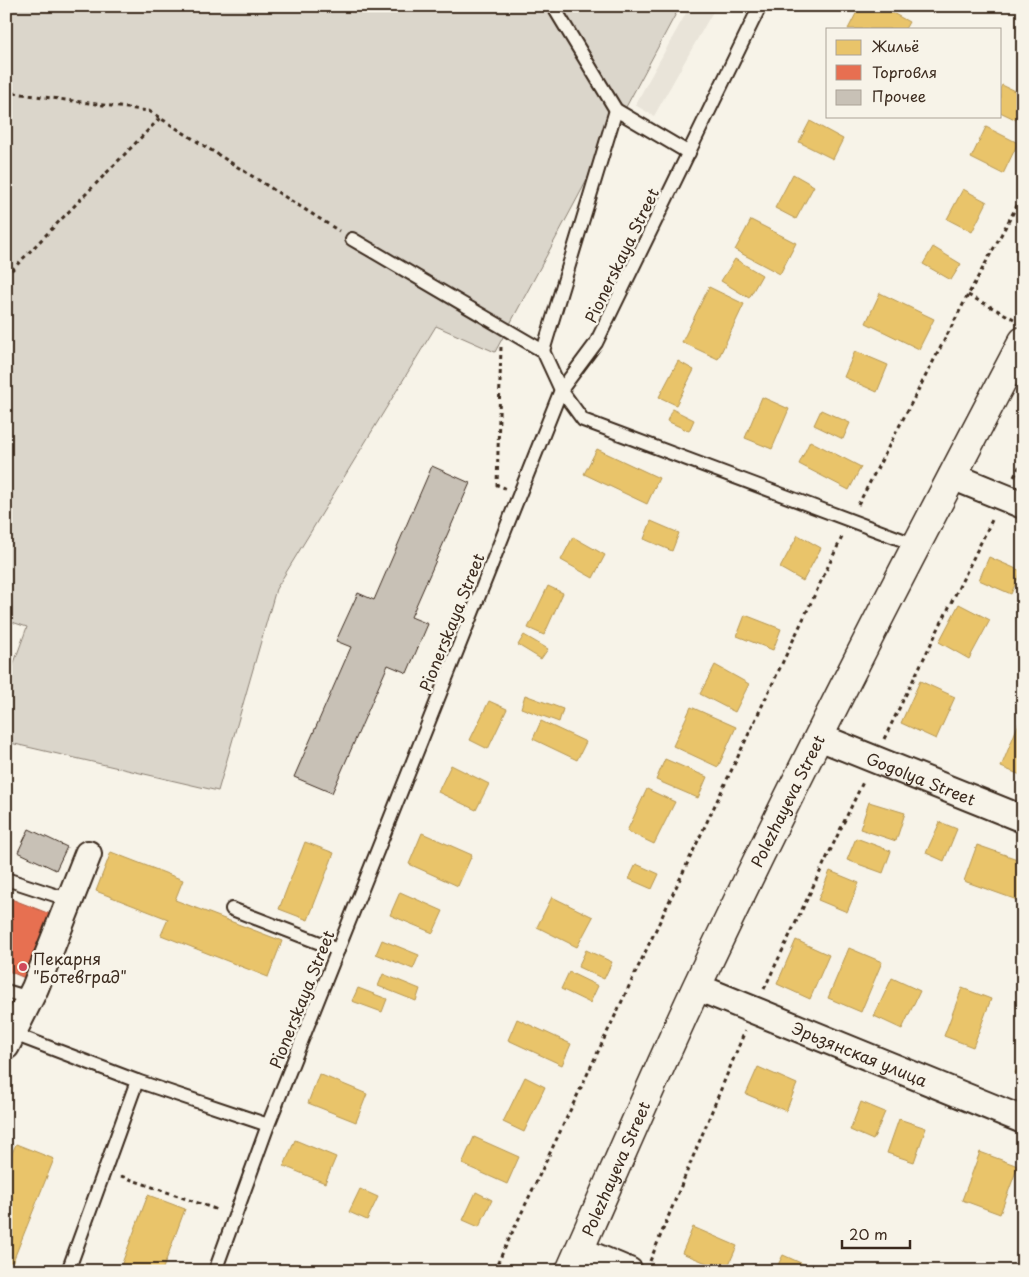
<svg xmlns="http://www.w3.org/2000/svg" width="1029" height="1277" font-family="'Playpen Sans',sans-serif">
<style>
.built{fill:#e9e4d9}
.green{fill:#dbd6cb;stroke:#8b8074}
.homes{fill:#e9c46a;stroke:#b59653}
.shops{fill:#e76f51;stroke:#b35a42}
.building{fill:#c8c1b6;stroke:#3b2a1e}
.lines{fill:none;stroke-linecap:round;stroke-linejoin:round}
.lane-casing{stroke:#3b2a1e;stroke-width:16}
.street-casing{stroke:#3b2a1e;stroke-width:30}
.primary-casing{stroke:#3b2a1e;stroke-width:31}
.path{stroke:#3b2a1e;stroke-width:3;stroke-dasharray:4 4;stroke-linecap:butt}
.lane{stroke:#f7f3e8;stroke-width:12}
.street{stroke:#f7f3e8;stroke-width:26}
.primary{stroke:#f7f3e8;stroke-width:28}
.poi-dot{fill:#d1495b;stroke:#f7f3e8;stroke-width:2}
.labels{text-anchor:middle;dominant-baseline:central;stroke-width:5;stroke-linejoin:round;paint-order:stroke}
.street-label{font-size:16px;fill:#3b2a1e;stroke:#f7f3e8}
.poi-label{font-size:16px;fill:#3b2a1e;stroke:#f7f3e8;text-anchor:start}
</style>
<rect width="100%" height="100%" fill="#f7f3e8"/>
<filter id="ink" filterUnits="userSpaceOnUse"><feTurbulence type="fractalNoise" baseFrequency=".02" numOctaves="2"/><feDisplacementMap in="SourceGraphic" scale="10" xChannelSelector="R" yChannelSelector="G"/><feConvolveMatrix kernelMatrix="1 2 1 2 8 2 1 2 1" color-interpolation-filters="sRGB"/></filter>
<g filter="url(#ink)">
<path class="built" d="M690,6H716L654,116L635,105Z"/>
<path class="green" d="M6,6H680L495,352L436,326L276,589L218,791L6,742V685L27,627L6,620Z"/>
<g class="homes">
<path d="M860,6H880L909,22L905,29H848Z"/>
<path d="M1002,85L1023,95V123L1000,112V89Z"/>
<path d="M810,121L843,139L833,159L799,142Z"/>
<path d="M986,127L1018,143L1003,174L971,158Z"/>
<path d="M793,174L814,186L796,219L775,208Z"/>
<path d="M963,189L987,202L972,232L947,219Z"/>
<path d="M751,220L796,243L780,274L735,250Z"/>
<path d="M933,247L961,264L951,280L923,264Z"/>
<path d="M735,259L762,275L749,298L721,281Z"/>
<path d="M709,287L744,304L718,359L682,342Z"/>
<path d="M880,293L934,319L919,349L866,323Z"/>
<path d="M855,351L888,365L877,392L844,377Z"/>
<path d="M678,361L694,370L676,405L659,397Z"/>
<path d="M762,397L789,409L772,449L745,438Z"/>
<path d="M672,409L694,420L689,431L667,421Z"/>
<path d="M821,410L850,423L843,439L814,425Z"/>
<path d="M810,441L861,467L849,490L799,464Z"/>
<path d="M597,449L659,478L647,504L584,474Z"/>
<path d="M651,521L679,533L672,551L644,539Z"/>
<path d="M798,535L821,548L803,581L780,568Z"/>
<path d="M573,537L605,555L593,578L561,560Z"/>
<path d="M989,557L1021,571L1011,594L979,580Z"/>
<path d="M548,586L563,593L544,635L528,628Z"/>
<path d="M959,604L990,620L969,659L939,642Z"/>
<path d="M745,615L781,629L773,650L737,636Z"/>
<path d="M524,635L548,649L541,659L518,645Z"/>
<path d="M715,665L749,684L735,712L700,694Z"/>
<path d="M920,681L955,697L936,739L901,723Z"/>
<path d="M525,695L563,709L559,722L521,708Z"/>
<path d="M489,701L507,709L488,749L470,740Z"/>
<path d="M691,707L736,727L718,767L673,746Z"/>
<path d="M541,721L586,742L577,760L533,739Z"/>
<path d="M1019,723L1023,725V776L1001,767Z"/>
<path d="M665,759L707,777L698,798L656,780Z"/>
<path d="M451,765L489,784L476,810L438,792Z"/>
<path d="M647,789L675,802L654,844L627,831Z"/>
<path d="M869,802L905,813L896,841L860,829Z"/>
<path d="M940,822L957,829L944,861L926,853Z"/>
<path d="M422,833L472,855L458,886L409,864Z"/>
<path d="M856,838L891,851L883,873L847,860Z"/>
<path d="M305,842L334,853L308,920L279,909Z"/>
<path d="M977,845L1023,861V893L1020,901L964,881Z"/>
<path d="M111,852L183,880L175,900L282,941L268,977L161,935L168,919L96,891Z"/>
<path d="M636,864L659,874L652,889L629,879Z"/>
<path d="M830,871L859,883L847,912L818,900Z"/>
<path d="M400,892L443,911L433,933L390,915Z"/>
<path d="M552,897L593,917L577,947L537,927Z"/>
<path d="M382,940L419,955L413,969L376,954Z"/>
<path d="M796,940L829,955L810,999L777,984Z"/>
<path d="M849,948L882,962L861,1012L828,998Z"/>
<path d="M586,950L612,962L604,979L578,967Z"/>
<path d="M569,972L598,986L590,1003L561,989Z"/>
<path d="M383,974L420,989L416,1001L378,986Z"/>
<path d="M892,978L920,991L902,1029L874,1016Z"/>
<path d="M358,988L387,999L382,1012L352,1001Z"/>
<path d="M962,988L991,999L973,1047L944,1036Z"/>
<path d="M517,1019L571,1044L562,1065L508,1040Z"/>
<path d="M1023,1057V1076L1015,1073Z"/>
<path d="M758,1067L797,1084L786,1111L746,1094Z"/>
<path d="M319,1074L367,1094L356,1122L308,1103Z"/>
<path d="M525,1077L545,1087L524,1132L503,1122Z"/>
<path d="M861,1102L885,1112L873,1140L850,1130Z"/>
<path d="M899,1119L926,1128L914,1162L887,1153Z"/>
<path d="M474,1137L519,1157L507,1184L462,1164Z"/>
<path d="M295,1140L336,1157L325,1183L284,1166Z"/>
<path d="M16,1144L54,1159L9,1271H6V1167Z"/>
<path d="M980,1152L1018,1166L1000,1214L962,1200Z"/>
<path d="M360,1189L378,1197L367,1220L349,1212Z"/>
<path d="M476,1192L492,1200L479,1227L463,1220Z"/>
<path d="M148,1195L185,1209L162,1271H119Z"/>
<path d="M693,1227L737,1246L726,1271L682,1253Z"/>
<path d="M783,1255L812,1268L811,1271H775Z"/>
</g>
<path class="shops" d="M6,897L58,917L32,981L6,970Z"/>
<g class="building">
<path d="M432,466L470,483L411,617L428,624L407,673L388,665L332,793L294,777L351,647L336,641L358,593L374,600Z"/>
<path d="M29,829L67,847L56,870L18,852Z"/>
</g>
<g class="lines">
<defs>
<g id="lane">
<path d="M553,6L616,110L689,153"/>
<path d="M352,239L543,351L561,390L583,420L916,545"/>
<path d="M543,351L616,110"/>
<path d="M6,879L70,900"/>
<path d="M232,909L338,950"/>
<path d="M6,991L29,998"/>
<path d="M11,1033L137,1081L68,1271"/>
<path d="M137,1081L268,1125"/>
<path d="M215,1271L268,1125L561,390L596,343L760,6"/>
</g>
<g id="street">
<path d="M952,476L1023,505"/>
<path id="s1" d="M819,737L1023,819"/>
<path id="s2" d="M697,987L1023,1120"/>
<path d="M6,1046L35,988L88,854"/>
<path d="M579,1250L629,1271"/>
</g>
<g id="primary">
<path id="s3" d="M570,1271C612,1176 653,1080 697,986C800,768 911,554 1023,341"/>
</g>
</defs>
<use href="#lane" class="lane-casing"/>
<use href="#street" class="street-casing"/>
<use href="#primary" class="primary-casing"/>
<g class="path">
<path d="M6,92L149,111L339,231"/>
<path d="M6,276L160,118"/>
<path d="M968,295L1014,319"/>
<path d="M501,347L497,485L505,488"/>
<path d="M1014,477L1023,459"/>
<path d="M858,505L968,295L1023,195"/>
<path d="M884,739L993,518"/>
<path d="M764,989L864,780"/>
<path d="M121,1176L218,1210"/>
<path d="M650,1261L745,1031"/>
<path d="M494,1271L843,535"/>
</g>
<use href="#lane" class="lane"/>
<use href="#street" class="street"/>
<use href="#primary" class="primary"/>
</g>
</g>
<circle class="poi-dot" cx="23" cy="967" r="5"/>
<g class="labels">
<g class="street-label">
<text transform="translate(621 255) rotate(-64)">Pionerskaya Street</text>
<text transform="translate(451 622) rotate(-68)">Pionerskaya Street</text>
<text stroke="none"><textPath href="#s1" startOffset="110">Gogolya Street</textPath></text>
<text stroke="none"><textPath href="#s3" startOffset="518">Polezhayeva Street</textPath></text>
<text transform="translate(301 999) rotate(-68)">Pionerskaya Street</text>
<text stroke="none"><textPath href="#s2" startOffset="176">Эрьзянская улица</textPath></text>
<text stroke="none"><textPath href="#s3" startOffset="112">Polezhayeva Street</textPath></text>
</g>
<g class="poi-label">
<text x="33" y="958">Пекарня<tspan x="33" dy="18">"Ботевград"</tspan></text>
</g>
</g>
<rect width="1029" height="1277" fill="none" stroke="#f7f3e8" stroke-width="25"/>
<rect x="12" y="12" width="1004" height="1252" fill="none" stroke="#3b2a1e" stroke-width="2" filter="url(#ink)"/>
<rect x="826" y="28" width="175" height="90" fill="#f7f3e8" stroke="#aca397"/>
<rect x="836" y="40" width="25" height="15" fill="#e9c46a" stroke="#aca397"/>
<text x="872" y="52" font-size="15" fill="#3b2a1e">Жильё</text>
<rect x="836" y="65" width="25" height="15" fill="#e76f51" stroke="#aca397"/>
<text x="872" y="78" font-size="15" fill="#3b2a1e">Торговля</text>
<rect x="836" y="90" width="25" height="15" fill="#c8c1b6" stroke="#aca397"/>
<text x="872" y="102" font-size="15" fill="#3b2a1e">Прочее</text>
<path d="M842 1240v8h68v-8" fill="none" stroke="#3b2a1e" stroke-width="2.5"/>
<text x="849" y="1240" font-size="15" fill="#3b2a1e" stroke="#f7f3e8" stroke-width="4" paint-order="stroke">20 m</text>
</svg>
